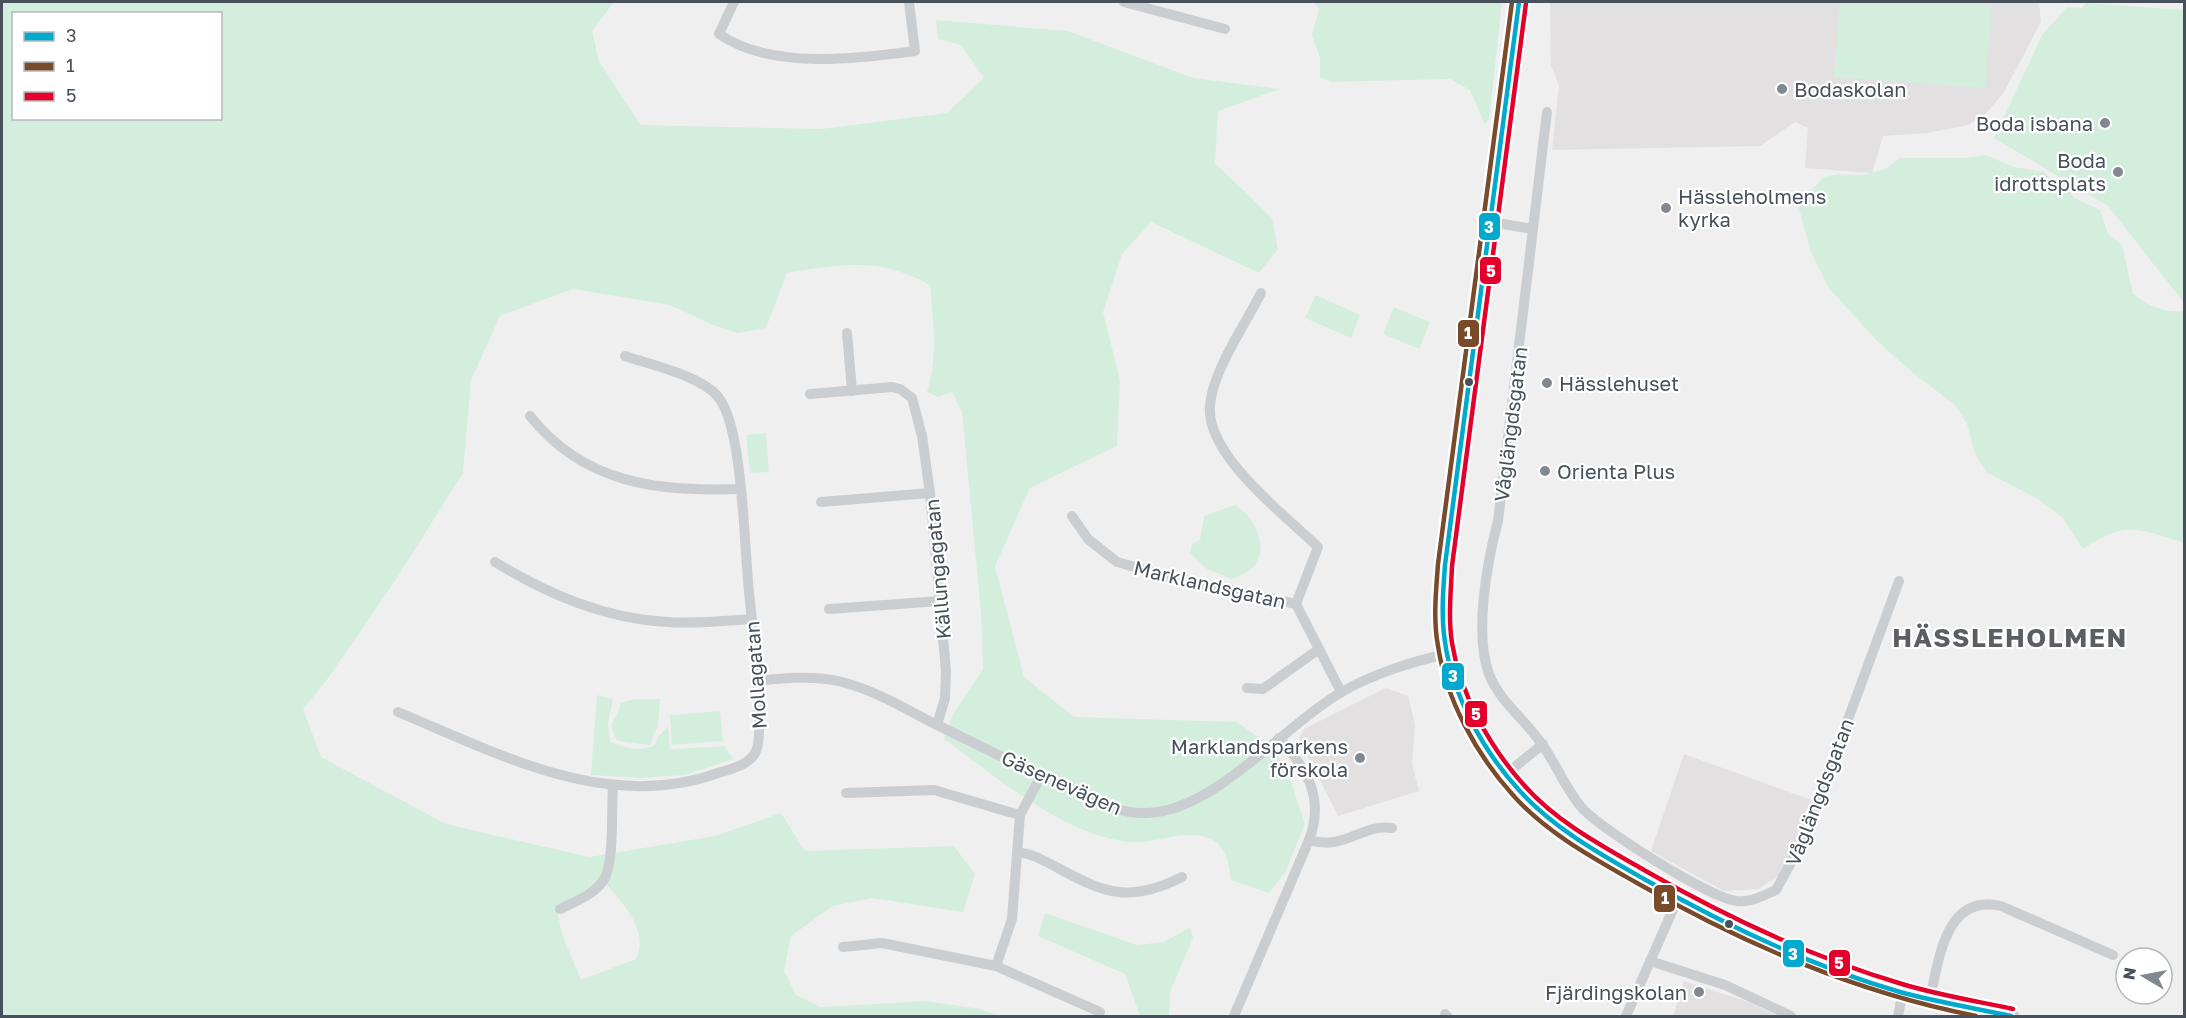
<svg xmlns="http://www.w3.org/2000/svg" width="2186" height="1018" font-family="'Golos Text',sans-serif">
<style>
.education{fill:#e2e0e1}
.green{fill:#d4eede;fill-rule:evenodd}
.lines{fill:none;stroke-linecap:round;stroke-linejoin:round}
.street{stroke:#cbced0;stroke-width:10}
.secondary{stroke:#cbced1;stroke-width:16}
.bus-1-casing{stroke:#fff;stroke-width:9}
.bus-2-casing{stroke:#fff;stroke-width:9}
.bus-3-casing{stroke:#fff;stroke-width:9}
.bus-1{stroke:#00a9ce;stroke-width:4.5}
.bus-2{stroke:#7a4b2a;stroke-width:4.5}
.bus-3{stroke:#e4002b;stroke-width:4.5}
.poi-dot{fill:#82888f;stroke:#fff;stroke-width:2}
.bus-dot{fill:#47515b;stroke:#fff;stroke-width:2}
.labels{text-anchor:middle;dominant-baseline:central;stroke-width:4.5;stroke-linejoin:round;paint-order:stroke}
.poi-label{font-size:20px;fill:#47515b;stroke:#fff;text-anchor:start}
.street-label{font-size:20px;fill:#47515b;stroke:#fff}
.district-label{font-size:26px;font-weight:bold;letter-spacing:1.5px;fill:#5b5e63;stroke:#fff}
.line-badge{stroke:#fff;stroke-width:2}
.badge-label{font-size:16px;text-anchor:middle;font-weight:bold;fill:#fff}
</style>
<rect width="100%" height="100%" fill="#f0efef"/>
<g class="education">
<path d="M1550,2H2039L2041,22L2003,94L1986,113L1968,125L1927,133L1883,136L1872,173L1805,168L1808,128L1795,122L1760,146L1552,150L1559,85L1551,65Z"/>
<path d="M1386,688L1408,696L1415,724L1412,764L1419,791L1338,816L1299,739L1304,729Z"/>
<path d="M1684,754L1814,801L1797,848L1784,872L1758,889L1724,891L1651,851Z"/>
<path d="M1684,981L1751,1003L1777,1016H1673Z"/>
</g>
<g class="green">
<path d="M2,2H614L592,31L599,61L641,125L821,129L947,113L984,78L961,45L938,39L936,20L1068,31L1193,78L1280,89L1218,111L1215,163L1272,218L1278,249L1259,273L1151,222L1122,254L1103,312L1120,380L1117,446L1030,488L995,566L1024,677L1074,717L1237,722L1275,749L1291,782L1305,824L1285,873L1269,893L1231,880C1229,864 1226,844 1208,838C1184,829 1156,844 1131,842C1067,838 995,776 944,739L953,714L983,669L981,613L962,412L952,392L938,397L927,392C938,356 933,322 930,285C879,257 841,264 787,273L766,328L738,333L713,325L670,305L573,289L500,316L471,380L463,473L393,584L326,681L303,709L321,757L446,824L589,857L715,836L781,813L805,851L954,846L975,874L963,912L872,898L833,906L791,936L784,971L796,995L820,1007L925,1001L981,1009L998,1016H2ZM14,14H220V118H14ZM603,880C621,903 650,928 636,959L581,980L562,934L556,905L579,896Z"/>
<path d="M1313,2H1502L1489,120L1485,124L1470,90L1450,79L1331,82L1320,77V58L1312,35L1319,9Z"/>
<path d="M1840,2H1947L1991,5L1985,88L1834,77Z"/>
<path d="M2086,3L2184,10V303L2108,206L1994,138L2042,35L2067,7L2082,8Z"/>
<path d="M1986,155L2014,167L2044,172L2051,179L2067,186L2073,197L2100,210L2108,234L2122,245L2133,294C2150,306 2163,313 2184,311V543C2138,529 2126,520 2083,549L2064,519L2038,499L1986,472L1975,453L1967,424L1955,405L1913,373L1878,342L1828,287L1811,252L1798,205L1824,177L1838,174L1863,175L1885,169L1900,158H1966Z"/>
<path d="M1316,295L1360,315L1351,338L1305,318Z"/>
<path d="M1394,307L1430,322L1419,349L1383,334Z"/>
<path d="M766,433L769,472L750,473L746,435Z"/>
<path d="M1235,505C1255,516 1272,552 1250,570C1245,574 1238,576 1232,579L1207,569L1190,553L1192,544L1200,540L1204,516Z"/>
<path d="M597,695L613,699L608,723L610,742C625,748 640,752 655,745L658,737L668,726L670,749L724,746L734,759L685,775L640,778L591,775Z"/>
<path d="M635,699H660L658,727L653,735L651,745L617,741C605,718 619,721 620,703Z"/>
<path d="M720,711L723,741L672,745L670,715Z"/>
<path d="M1045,913L1137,945L1164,942L1190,927L1193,938L1170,992L1169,1016H1140L1125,974L1038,936Z"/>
</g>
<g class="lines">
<g class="street">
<path d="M734,2L719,34C771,70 856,59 915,51L909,2"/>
<path d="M1124,2L1225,29"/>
<path d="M1547,112L1498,521C1487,562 1474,634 1489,674C1499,700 1522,717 1538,739C1555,760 1564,787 1582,808C1601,829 1709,898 1737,901C1749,903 1765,895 1776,890L1804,839L1899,581"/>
<path d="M1491,222L1533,229"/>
<path d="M1261,293C1245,325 1213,370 1210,405C1205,455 1285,515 1318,547L1296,604L1341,692"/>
<path d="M847,333L852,391"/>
<path d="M810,394L892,387L900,389L912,398L922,436L930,493L946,671L945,698L937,725"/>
<path d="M530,416C584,484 659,492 739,489"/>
<path d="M821,502L930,493"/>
<path d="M1072,516L1088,539L1117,562L1171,577L1296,604"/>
<path d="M495,562C548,594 605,619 668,622C696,624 724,621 751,619"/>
<path d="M829,609L940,601"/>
<path d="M756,681C783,678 815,675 842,682C873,690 901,706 929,721C974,743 1019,766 1065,786C1091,798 1116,814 1146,813C1214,812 1282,727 1340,693C1370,675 1413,661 1447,654"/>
<path d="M1247,688L1263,689L1319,649"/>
<path d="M398,712C499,754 608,813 718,773C731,769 750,765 756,751C766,730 750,610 748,580C744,538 742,428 719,398C703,376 651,365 625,356"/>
<path d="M1506,774L1543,744"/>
<path d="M846,793L934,790L1020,815"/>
<path d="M1309,840C1345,851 1363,823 1392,828"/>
<path d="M1019,853C1032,853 1046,862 1058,868C1106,894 1130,903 1182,877"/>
<path d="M560,909C575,902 593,895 603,881C615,864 611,809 613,787"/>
<path d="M843,947L882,943L996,966L1012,919L1020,815L1041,776"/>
<path d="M1650,961L1725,985L1791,1016"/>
<path d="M996,966L1100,1012"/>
<path d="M1930,999C1939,960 1945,893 2001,906L2113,955"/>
<path d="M1445,1014L1447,1016"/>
<path d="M1234,1016L1309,840C1325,798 1307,769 1279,738"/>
<path d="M1626,1016L1678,898"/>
<path d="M1898,1016L1901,1001"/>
</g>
<path class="secondary" d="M1519,2L1445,565C1443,595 1440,625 1447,655C1458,703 1495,770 1531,803C1566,834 1607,858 1648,881C1728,926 1812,966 1901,992C1937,1002 1974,1008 2011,1016"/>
<defs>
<path id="bus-1" d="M1519,2L1445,565C1443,591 1441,616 1445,642C1452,694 1483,751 1519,790C1553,828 1600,854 1644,879C1725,925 1810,966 1900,992C1937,1002 1974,1008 2011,1016"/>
<path id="bus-2" d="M1512,2L1438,564C1436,591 1433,619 1438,646C1446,699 1476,754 1512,794C1545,832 1593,858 1637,883C1744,944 1855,992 1976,1016"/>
<path id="bus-3" d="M1526,3L1452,566C1451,591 1448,617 1452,643C1460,693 1489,746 1523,784C1555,821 1602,846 1644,870C1726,917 1811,957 1902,984C1938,995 1976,1001 2013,1009"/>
</defs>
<use href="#bus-1" class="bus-1-casing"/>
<use href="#bus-2" class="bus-2-casing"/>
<use href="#bus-3" class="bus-3-casing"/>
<use href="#bus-1" class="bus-1"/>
<use href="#bus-2" class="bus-2"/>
<use href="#bus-3" class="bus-3"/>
</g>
<g class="poi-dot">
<circle cx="1782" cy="89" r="6"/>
<circle cx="2105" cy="123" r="6"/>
<circle cx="2118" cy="172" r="6"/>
<circle cx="1666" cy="208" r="6"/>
<circle cx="1547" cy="383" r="6"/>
<circle cx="1545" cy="471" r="6"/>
<circle cx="1360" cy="758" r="6"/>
<circle cx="1699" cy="992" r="6"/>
</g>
<g class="bus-dot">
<circle cx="1469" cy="382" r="5"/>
<circle cx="1729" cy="924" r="5"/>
</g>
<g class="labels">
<g class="poi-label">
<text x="1794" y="89">Bodaskolan</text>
<text x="2093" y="123" text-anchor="end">Boda isbana</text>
<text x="2106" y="160" text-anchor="end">Boda<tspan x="2106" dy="23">idrottsplats</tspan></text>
<text x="1678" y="196">Hässleholmens<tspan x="1678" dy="23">kyrka</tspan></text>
<text x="1559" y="383">Hässlehuset</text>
<text x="1557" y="471">Orienta Plus</text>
<text x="1348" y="746" text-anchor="end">Marklandsparkens<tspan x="1348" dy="23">förskola</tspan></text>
<text x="1687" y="992" text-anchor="end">Fjärdingskolan</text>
</g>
<g class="street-label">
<text transform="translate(1510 424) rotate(-83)">Våglängdsgatan</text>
<text transform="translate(937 569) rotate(-95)">Källungagatan</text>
<text transform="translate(1210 584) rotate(13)">Marklandsgatan</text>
<text transform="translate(755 675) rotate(-94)">Mollagatan</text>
<text transform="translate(1062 782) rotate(24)">Gäsenevägen</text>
<text transform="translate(1819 792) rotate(-69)">Våglängdsgatan</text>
</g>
<g class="district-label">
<text x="2010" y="637">HÄSSLEHOLMEN</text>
</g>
</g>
<g class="line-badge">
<rect x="1478" y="212" width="23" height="29" rx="6" fill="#00a9ce"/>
<rect x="1479" y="256" width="23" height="29" rx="6" fill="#e4002b"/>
<rect x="1457" y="319" width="23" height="29" rx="6" fill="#7a4b2a"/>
<rect x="1441" y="662" width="24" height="29" rx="6" fill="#00a9ce"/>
<rect x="1464" y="700" width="24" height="28" rx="6" fill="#e4002b"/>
<rect x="1653" y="884" width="23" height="29" rx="6" fill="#7a4b2a"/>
<rect x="1782" y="939" width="23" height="29" rx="6" fill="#00a9ce"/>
<rect x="1828" y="949" width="23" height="28" rx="6" fill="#e4002b"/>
</g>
<g class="badge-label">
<text x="1489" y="233">3</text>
<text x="1491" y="277">5</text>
<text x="1468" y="339">1</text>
<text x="1453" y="682">3</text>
<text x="1476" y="720">5</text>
<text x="1665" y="904">1</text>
<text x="1793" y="960">3</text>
<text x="1839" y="969">5</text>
</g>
<rect width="2186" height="1018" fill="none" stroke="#47515b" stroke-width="6"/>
<rect x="12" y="12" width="210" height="108" fill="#ffffff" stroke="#b5b9bd" stroke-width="1.5"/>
<rect x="24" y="32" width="30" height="9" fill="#00a9ce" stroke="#b5b9bd" stroke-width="1.5"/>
<text x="66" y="42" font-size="18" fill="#47515b">3</text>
<rect x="24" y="62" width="30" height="9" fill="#7a4b2a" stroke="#b5b9bd" stroke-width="1.5"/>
<text x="66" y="72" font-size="18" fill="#47515b">1</text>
<rect x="24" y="92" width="30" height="9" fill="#e4002b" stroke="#b5b9bd" stroke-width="1.5"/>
<text x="66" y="102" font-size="18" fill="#47515b">5</text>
<g transform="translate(2144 976) rotate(280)"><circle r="28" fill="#ffffff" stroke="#b5b9bd" stroke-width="1.5"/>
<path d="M0-4.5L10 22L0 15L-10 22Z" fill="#82888f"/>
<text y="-9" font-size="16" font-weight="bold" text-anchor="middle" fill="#47515b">N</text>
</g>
</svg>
